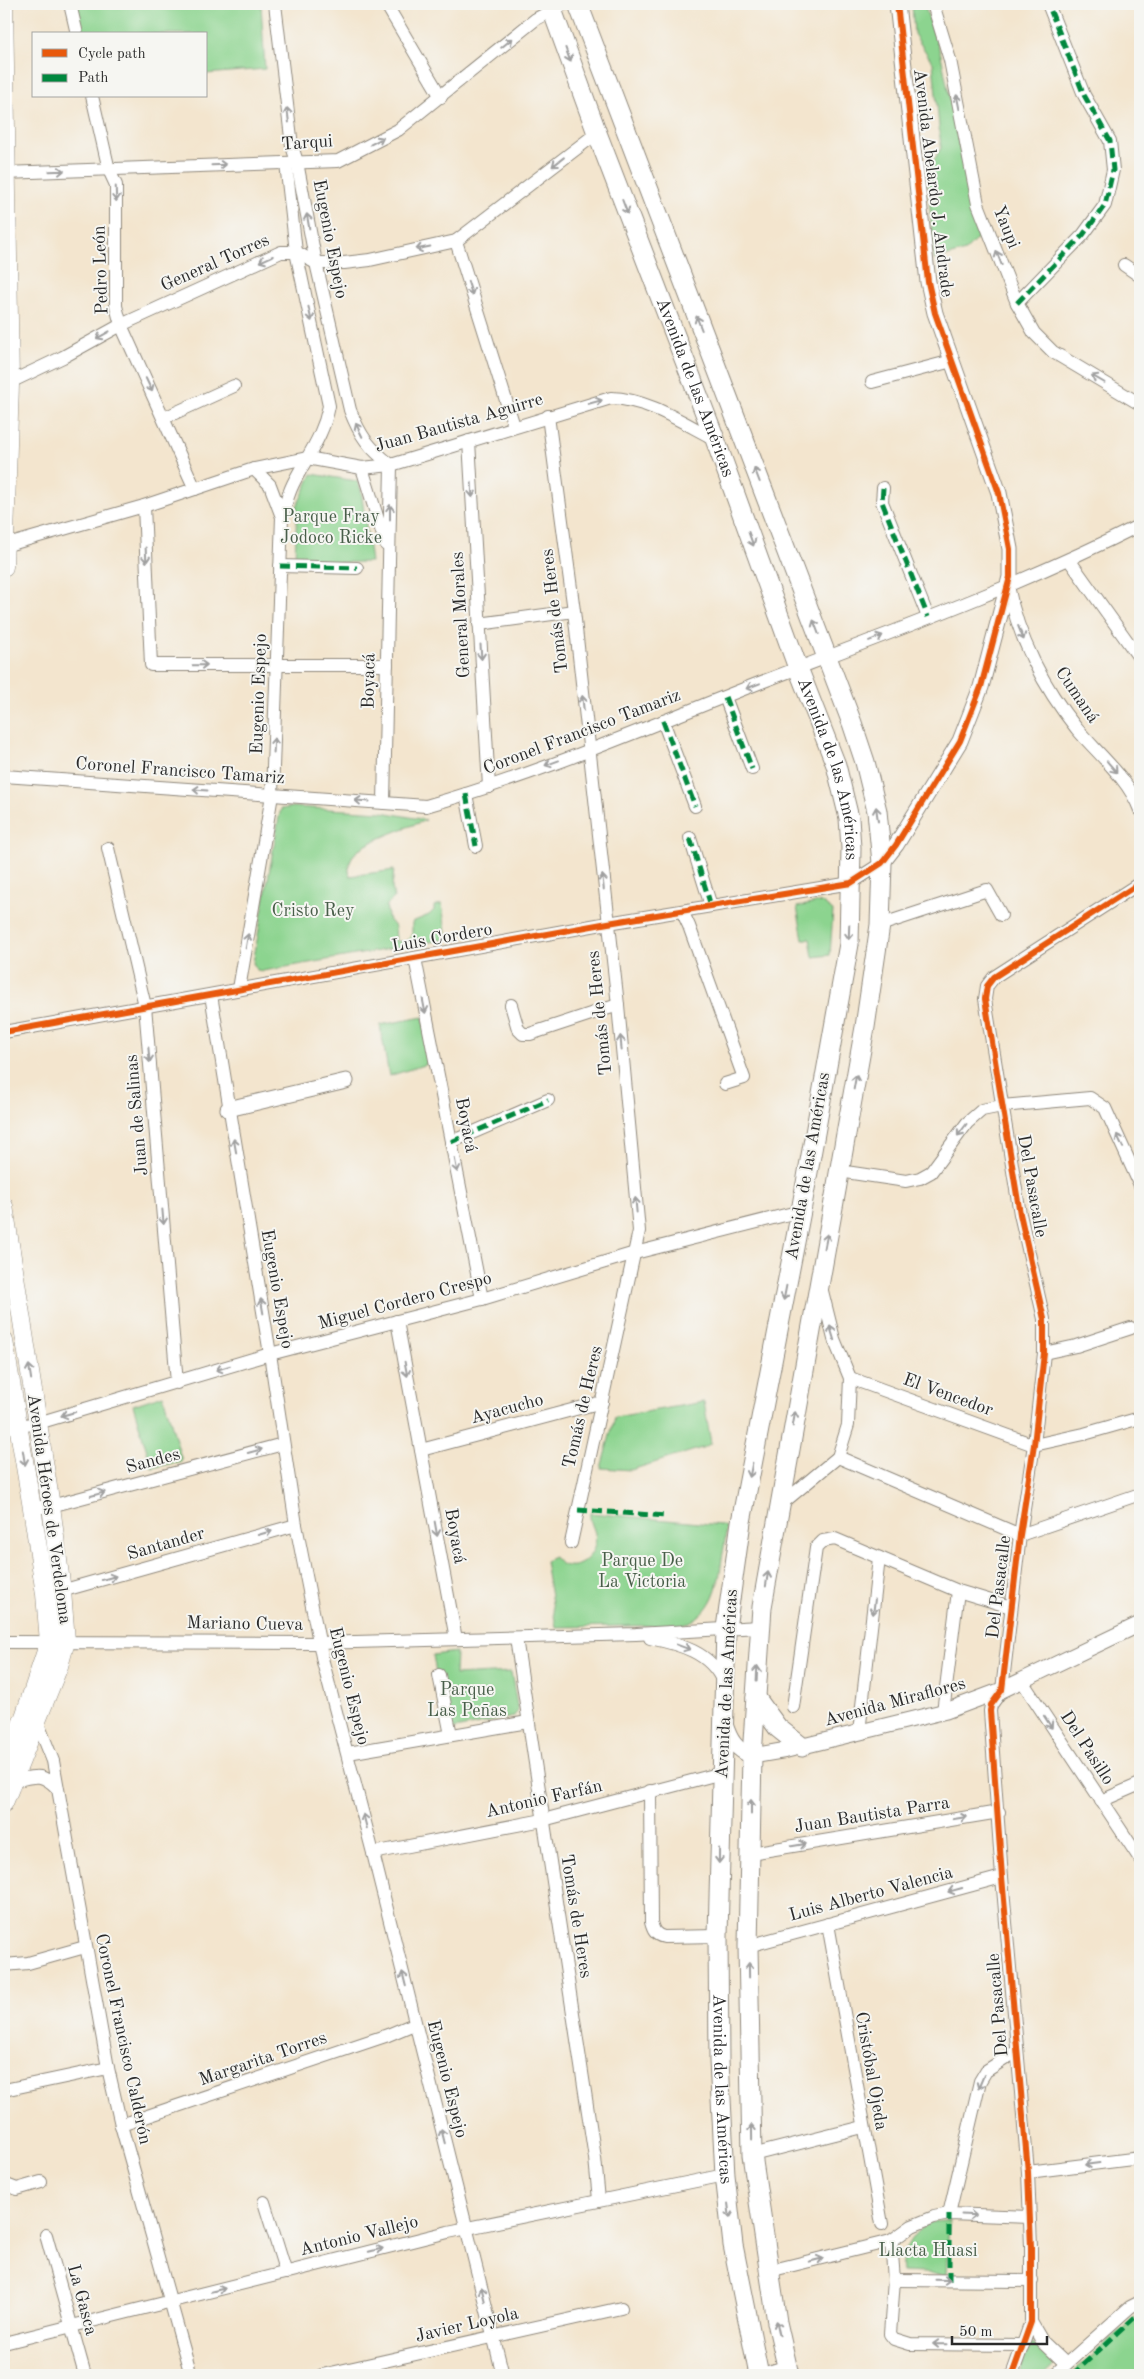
<svg xmlns="http://www.w3.org/2000/svg" width="1144" height="2379" font-family="'Old Standard TT',serif">
<style>
.green{fill:#8cd48f;stroke:#5c805d}
.lines{fill:none;stroke-linecap:round;stroke-linejoin:round}
.minor-casing{stroke:#8f887c;stroke-width:14}
.tertiary-casing{stroke:#8f887c;stroke-width:17}
.secondary-casing{stroke:#8f887c;stroke-width:19}
.primary-casing{stroke:#8f887c;stroke-width:21}
.minor{stroke:#fff;stroke-width:12}
.tertiary{stroke:#fff;stroke-width:15}
.secondary{stroke:#fff;stroke-width:18}
.primary{stroke:#fff;stroke-width:19}
.quiet{stroke:#00873e;stroke-width:5;stroke-dasharray:10 5;stroke-linecap:butt}
.cycleway-casing{stroke:#f6f6f2;stroke-width:9}
.cycleway{stroke:#e8590c;stroke-width:6}
.oneway{stroke:#a0a0a0}
.labels{text-anchor:middle;dominant-baseline:central;stroke-width:4;stroke-linejoin:round;paint-order:stroke}
.street-label{font-size:18px;fill:#2b2b2b;stroke:#f6f6f2}
.park-label{font-size:18px;fill:#485e49;stroke:#f6f6f2}
</style>
<rect width="100%" height="100%" fill="#f6f6f2"/>
<filter id="ink" filterUnits="userSpaceOnUse"><feTurbulence type="fractalNoise" baseFrequency=".02" numOctaves="2"/><feDisplacementMap in="SourceGraphic" scale="10" xChannelSelector="R" yChannelSelector="G"/><feConvolveMatrix kernelMatrix="1 2 1 2 8 2 1 2 1" color-interpolation-filters="sRGB"/></filter>
<filter id="wash" filterUnits="userSpaceOnUse"><feTurbulence type="fractalNoise" baseFrequency=".0096" numOctaves="4" result="noise"/><feDisplacementMap in="SourceGraphic" scale="20" xChannelSelector="R" yChannelSelector="G"/><feGaussianBlur stdDeviation="1.12" result="paint"/><feColorMatrix in="noise" values="0 0 0 0 0 0 0 0 0 0 0 0 0 0 0 0 0 1.4 0 .05"/><feComposite in="paint" operator="in"/></filter>
<g filter="url(#wash)">
<rect width="100%" height="100%" fill="#f3e5ce"/>
<g class="green">
<path d="M74,4H261L265,69L206,74V34H81Z"/>
<path d="M912,4H924L941,55L978,238L965,251L934,260L927,172L941,148L933,63L914,34Z"/>
<path d="M312,474L357,481L361,490L371,562L301,563L295,559L297,506Z"/>
<path d="M293,807L382,812L426,820C409,827 361,842 352,857C349,863 348,870 350,876L394,870L392,887L394,898L386,906L389,921L395,926L396,941L406,942L412,935V922L429,915L434,910V906L442,904L447,939L263,971L257,970L253,963L279,817L281,809Z"/>
<path d="M821,902L833,911L830,955L813,957L810,939H803L797,907Z"/>
<path d="M423,1017L430,1063L389,1076L380,1025Z"/>
<path d="M163,1395L182,1461L152,1468L133,1405Z"/>
<path d="M704,1402L711,1443L705,1447L631,1470L601,1468L615,1417Z"/>
<path d="M590,1513L721,1525L726,1527C726,1537 724,1548 722,1558C719,1586 713,1614 683,1625L556,1627L545,1561L554,1557C568,1576 591,1563 595,1544C598,1531 589,1525 590,1513Z"/>
<path d="M456,1652L455,1675L511,1672L518,1711L513,1717L445,1731L433,1655Z"/>
<path d="M949,2221L946,2274L902,2272C899,2255 913,2229 930,2223C936,2221 943,2221 949,2221Z"/>
<path d="M1140,2315V2375H1071L1134,2318Z"/>
<path d="M1030,2341L1054,2365L1043,2375H1019Z"/>
</g>
</g>
<g filter="url(#ink)">
<g class="lines">
<defs>
<g id="minor">
<path d="M70,4L77,34"/>
<path d="M275,4L292,146L297,162L316,263L350,410C360,436 369,448 391,465L384,803"/>
<path d="M386,4L441,97"/>
<path d="M933,4L950,60L978,204L1017,303L1034,333L1053,352L1140,404"/>
<path d="M92,96L109,170L116,185V306L121,325L195,489"/>
<path d="M4,173L338,161L398,130L536,19L564,4"/>
<path d="M456,241L514,426"/>
<path d="M1124,265L1140,276"/>
<path d="M1017,303L1083,235L1105,205L1113,170L1110,141L1084,95L1048,4"/>
<path d="M872,382L952,361"/>
<path d="M4,385L63,357L121,325L281,252H296L316,263H344L370,260L456,241L597,133"/>
<path d="M548,416L574,611L618,1005L639,1231L571,1543"/>
<path d="M164,418L234,386"/>
<path d="M469,441L489,787"/>
<path d="M362,468L386,545"/>
<path d="M883,488L882,502L928,617"/>
<path d="M144,506L151,665H387"/>
<path d="M282,517C285,506 288,494 293,484C307,456 323,437 329,406L296,252L286,163"/>
<path d="M4,546L144,506L254,469L307,458L362,468L391,465L611,398C648,399 683,423 715,439"/>
<path d="M1070,561L1140,659"/>
<path d="M280,566L357,568"/>
<path d="M1008,586C1018,638 1044,688 1077,729C1099,755 1128,778 1140,810"/>
<path d="M479,624L574,611"/>
<path d="M725,697L752,769"/>
<path d="M663,721L695,806"/>
<path d="M4,776L426,806C540,774 649,726 759,683C887,634 1017,587 1140,525"/>
<path d="M466,794L476,846"/>
<path d="M690,838L711,906"/>
<path d="M108,848L145,1006L177,1383"/>
<path d="M682,911L689,926L744,1078L725,1084"/>
<path d="M880,925L987,890L1001,915"/>
<path d="M415,958L482,1299"/>
<path d="M239,989L272,795L282,517L270,485L254,469"/>
<path d="M211,995L270,1354L296,1525L323,1662L373,1853L503,2375"/>
<path d="M511,1005L518,1029L523,1034H530L618,1005"/>
<path d="M4,1032L608,923L851,883L882,863"/>
<path d="M451,1142L548,1100"/>
<path d="M839,1171L906,1181L920,1178L931,1172L967,1123L982,1110L1002,1106L1090,1098L1105,1108L1140,1185"/>
<path d="M822,1291L834,1339L850,1378L848,1425L838,1457"/>
<path d="M397,1321L456,1639"/>
<path d="M1044,1353L1076,1346L1131,1328"/>
<path d="M850,1378L1034,1445L1084,1434L1140,1418"/>
<path d="M19,1426L38,1423L270,1354L482,1299L635,1253L801,1211"/>
<path d="M421,1450L602,1402"/>
<path d="M838,1457L1020,1535L1140,1494"/>
<path d="M779,1506L838,1457"/>
<path d="M32,1508L51,1506L283,1444"/>
<path d="M54,1593L296,1525"/>
<path d="M516,1638L595,2158L599,2200"/>
<path d="M650,1638C679,1644 711,1652 723,1682"/>
<path d="M4,1642L319,1643L636,1634L759,1627"/>
<path d="M439,1675L451,1735"/>
<path d="M1022,1681L1140,1859"/>
<path d="M793,1707L816,1548L823,1541L835,1539L958,1591L1011,1607"/>
<path d="M943,1712L958,1591"/>
<path d="M33,1720L37,1721L53,1761L108,2068L121,2125L191,2375"/>
<path d="M859,1732L879,1558"/>
<path d="M348,1753L528,1722"/>
<path d="M13,1781C34,1777 40,1771 57,1788"/>
<path d="M650,1791L651,1922C653,1930 655,1935 664,1937L718,1936"/>
<path d="M1101,1801L1140,1784"/>
<path d="M373,1853L543,1820L722,1773"/>
<path d="M751,1853L999,1812"/>
<path d="M828,1924L882,2224"/>
<path d="M748,1946L1002,1877"/>
<path d="M4,1965L28,1963L85,1947"/>
<path d="M4,2090L108,2068"/>
<path d="M121,2125L388,2035L414,2024"/>
<path d="M752,2155L863,2127"/>
<path d="M1028,2172L1140,2158"/>
<path d="M4,2184L17,2189L41,2182"/>
<path d="M264,2202L286,2273"/>
<path d="M949,2214L980,2081L986,2071L1017,2051"/>
<path d="M46,2235L85,2375"/>
<path d="M891,2241L894,2280L890,2334L894,2339L910,2344L1023,2345"/>
<path d="M769,2271L891,2241L912,2226L934,2217L949,2214L1029,2217"/>
<path d="M894,2280L1032,2281"/>
<path d="M1031,2322L1042,2341L1066,2364"/>
<path d="M4,2343L448,2232L725,2175"/>
<path d="M322,2375L621,2308"/>
<path d="M1012,2375L1031,2322V2247L1028,2172L1002,1877L990,1711L991,1705L1002,1690L1020,1535L1034,1445L1044,1353V1319L1020,1214L985,999L987,986L994,977L1140,883"/>
<path d="M1054,2375L1130,2307L1140,2302"/>
</g>
<g id="tertiary">
<path d="M882,863L896,845L960,741L981,687L1010,577V549L999,493L935,313L928,282L897,4"/>
<path d="M228,1109L346,1081"/>
<path d="M725,1724C730,1740 736,1750 752,1756L787,1750L946,1711L1002,1690L1140,1624"/>
<path d="M764,2375L787,2368"/>
</g>
<g id="secondary">
<path d="M4,567L10,384L4,4"/>
<path d="M4,1206L51,1506L62,1591L66,1641L59,1666L4,1803"/>
<path d="M4,1341L32,1508L45,1594L49,1642L24,1717L4,1766"/>
</g>
<g id="primary">
<path id="s1" d="M550,4L597,133L715,439L798,668L836,765L849,818L851,848L849,944L801,1211L741,1522L726,1628L718,1936L719,2061L725,2175L733,2245L759,2375"/>
<path d="M578,4L852,723L865,762L877,811L882,863L880,925L865,1027L762,1607L752,1756L748,1946L752,2155L777,2322L789,2375"/>
<path d="M756,1698L778,1728L802,1747"/>
</g>
</defs>
<use href="#minor" class="minor-casing"/>
<use href="#tertiary" class="tertiary-casing"/>
<use href="#secondary" class="secondary-casing"/>
<use href="#primary" class="primary-casing"/>
<use href="#minor" class="minor"/>
<use href="#tertiary" class="tertiary"/>
<use href="#secondary" class="secondary"/>
<use href="#primary" class="primary"/>
<g class="quiet">
<path d="M1017,303L1083,235L1105,205L1113,170L1110,141L1084,95L1048,4"/>
<path d="M883,488L882,502L928,617"/>
<path d="M280,566L357,568"/>
<path d="M725,697L752,769"/>
<path d="M663,721L695,806"/>
<path d="M466,794L476,846"/>
<path d="M690,838L711,906"/>
<path d="M451,1142L548,1100"/>
<path d="M578,1510L667,1516"/>
<path d="M949,2281V2214"/>
<path d="M1072,2375L1134,2318L1140,2315"/>
</g>
<defs>
<g id="cycleway">
<path d="M4,1032L608,923L851,883L882,863L896,845L960,741L981,687L1010,577V549L999,493L935,313L928,282L897,4"/>
<path d="M1012,2375L1031,2322V2247L1028,2172L1002,1877L990,1711L991,1705L1002,1690L1020,1535L1034,1445L1044,1353V1319L1020,1214L985,999L987,986L994,977L1140,883"/>
</g>
</defs>
<use href="#cycleway" class="cycleway-casing"/>
<use href="#cycleway" class="cycleway"/>
</g>
<defs><path id="oneway-shaft" d="M-6 0H5M1.5-3L5.5 0L1.5 3" fill="none" stroke-width="1.6" stroke-linecap="round" stroke-linejoin="round" transform="scale(1.25)"/></defs>
<g class="oneway">
<use href="#oneway-shaft" transform="translate(507 43) rotate(-39)"/>
<use href="#oneway-shaft" transform="translate(568 55) rotate(70)"/>
<use href="#oneway-shaft" transform="translate(958 102) rotate(-101)"/>
<use href="#oneway-shaft" transform="translate(288 115) rotate(-97)"/>
<use href="#oneway-shaft" transform="translate(377 141) rotate(-28)"/>
<use href="#oneway-shaft" transform="translate(558 162) rotate(142)"/>
<use href="#oneway-shaft" transform="translate(219 165) rotate(-2)"/>
<use href="#oneway-shaft" transform="translate(57 171) rotate(-2)"/>
<use href="#oneway-shaft" transform="translate(116 194) rotate(88)"/>
<use href="#oneway-shaft" transform="translate(625 207) rotate(69)"/>
<use href="#oneway-shaft" transform="translate(308 221) rotate(-100)"/>
<use href="#oneway-shaft" transform="translate(423 248) rotate(168)"/>
<use href="#oneway-shaft" transform="translate(999 258) rotate(-111)"/>
<use href="#oneway-shaft" transform="translate(266 259) rotate(156)"/>
<use href="#oneway-shaft" transform="translate(470 288) rotate(72)"/>
<use href="#oneway-shaft" transform="translate(310 314) rotate(78)"/>
<use href="#oneway-shaft" transform="translate(699 323) rotate(-111)"/>
<use href="#oneway-shaft" transform="translate(103 335) rotate(151)"/>
<use href="#oneway-shaft" transform="translate(1098 379) rotate(-150)"/>
<use href="#oneway-shaft" transform="translate(149 385) rotate(65)"/>
<use href="#oneway-shaft" transform="translate(595 402) rotate(-15)"/>
<use href="#oneway-shaft" transform="translate(359 430) rotate(-116)"/>
<use href="#oneway-shaft" transform="translate(757 475) rotate(-111)"/>
<use href="#oneway-shaft" transform="translate(472 490) rotate(87)"/>
<use href="#oneway-shaft" transform="translate(390 512) rotate(-90)"/>
<use href="#oneway-shaft" transform="translate(751 539) rotate(70)"/>
<use href="#oneway-shaft" transform="translate(146 555) rotate(87)"/>
<use href="#oneway-shaft" transform="translate(816 627) rotate(-111)"/>
<use href="#oneway-shaft" transform="translate(1021 633) rotate(68)"/>
<use href="#oneway-shaft" transform="translate(876 638) rotate(-22)"/>
<use href="#oneway-shaft" transform="translate(481 652) rotate(86)"/>
<use href="#oneway-shaft" transform="translate(200 665) rotate(-1)"/>
<use href="#oneway-shaft" transform="translate(753 686) rotate(159)"/>
<use href="#oneway-shaft" transform="translate(583 703) rotate(-96)"/>
<use href="#oneway-shaft" transform="translate(274 745) rotate(-87)"/>
<use href="#oneway-shaft" transform="translate(552 763) rotate(160)"/>
<use href="#oneway-shaft" transform="translate(1112 767) rotate(49)"/>
<use href="#oneway-shaft" transform="translate(200 790) rotate(-176)"/>
<use href="#oneway-shaft" transform="translate(362 801) rotate(-176)"/>
<use href="#oneway-shaft" transform="translate(877 814) rotate(-98)"/>
<use href="#oneway-shaft" transform="translate(603 882) rotate(-96)"/>
<use href="#oneway-shaft" transform="translate(849 932) rotate(92)"/>
<use href="#oneway-shaft" transform="translate(247 941) rotate(-80)"/>
<use href="#oneway-shaft" transform="translate(424 1006) rotate(79)"/>
<use href="#oneway-shaft" transform="translate(621 1043) rotate(-95)"/>
<use href="#oneway-shaft" transform="translate(149 1055) rotate(85)"/>
<use href="#oneway-shaft" transform="translate(855 1082) rotate(-80)"/>
<use href="#oneway-shaft" transform="translate(962 1130) rotate(127)"/>
<use href="#oneway-shaft" transform="translate(1120 1141) rotate(-115)"/>
<use href="#oneway-shaft" transform="translate(235 1146) rotate(-100)"/>
<use href="#oneway-shaft" transform="translate(456 1165) rotate(79)"/>
<use href="#oneway-shaft" transform="translate(636 1205) rotate(-95)"/>
<use href="#oneway-shaft" transform="translate(163 1217) rotate(85)"/>
<use href="#oneway-shaft" transform="translate(826 1241) rotate(-79)"/>
<use href="#oneway-shaft" transform="translate(785 1293) rotate(101)"/>
<use href="#oneway-shaft" transform="translate(262 1306) rotate(-100)"/>
<use href="#oneway-shaft" transform="translate(832 1333) rotate(-107)"/>
<use href="#oneway-shaft" transform="translate(223 1368) rotate(163)"/>
<use href="#oneway-shaft" transform="translate(406 1369) rotate(79)"/>
<use href="#oneway-shaft" transform="translate(30 1372) rotate(-99)"/>
<use href="#oneway-shaft" transform="translate(68 1414) rotate(164)"/>
<use href="#oneway-shaft" transform="translate(794 1419) rotate(-80)"/>
<use href="#oneway-shaft" transform="translate(255 1451) rotate(-15)"/>
<use href="#oneway-shaft" transform="translate(24 1458) rotate(81)"/>
<use href="#oneway-shaft" transform="translate(751 1470) rotate(101)"/>
<use href="#oneway-shaft" transform="translate(98 1494) rotate(-15)"/>
<use href="#oneway-shaft" transform="translate(436 1529) rotate(80)"/>
<use href="#oneway-shaft" transform="translate(265 1533) rotate(-16)"/>
<use href="#oneway-shaft" transform="translate(109 1578) rotate(-16)"/>
<use href="#oneway-shaft" transform="translate(767 1579) rotate(-81)"/>
<use href="#oneway-shaft" transform="translate(874 1607) rotate(97)"/>
<use href="#oneway-shaft" transform="translate(683 1647) rotate(20)"/>
<use href="#oneway-shaft" transform="translate(757 1673) rotate(-87)"/>
<use href="#oneway-shaft" transform="translate(1048 1722) rotate(57)"/>
<use href="#oneway-shaft" transform="translate(751 1807) rotate(-90)"/>
<use href="#oneway-shaft" transform="translate(960 1818) rotate(-9)"/>
<use href="#oneway-shaft" transform="translate(365 1821) rotate(-104)"/>
<use href="#oneway-shaft" transform="translate(799 1845) rotate(-9)"/>
<use href="#oneway-shaft" transform="translate(719 1856) rotate(91)"/>
<use href="#oneway-shaft" transform="translate(955 1890) rotate(165)"/>
<use href="#oneway-shaft" transform="translate(749 1970) rotate(-91)"/>
<use href="#oneway-shaft" transform="translate(404 1979) rotate(-104)"/>
<use href="#oneway-shaft" transform="translate(981 2082) rotate(113)"/>
<use href="#oneway-shaft" transform="translate(752 2132) rotate(-91)"/>
<use href="#oneway-shaft" transform="translate(443 2136) rotate(-104)"/>
<use href="#oneway-shaft" transform="translate(1092 2164) rotate(173)"/>
<use href="#oneway-shaft" transform="translate(729 2211) rotate(83)"/>
<use href="#oneway-shaft" transform="translate(969 2215) rotate(3)"/>
<use href="#oneway-shaft" transform="translate(376 2250) rotate(-14)"/>
<use href="#oneway-shaft" transform="translate(816 2260) rotate(-14)"/>
<use href="#oneway-shaft" transform="translate(943 2280) rotate(1)"/>
<use href="#oneway-shaft" transform="translate(218 2290) rotate(-14)"/>
<use href="#oneway-shaft" transform="translate(483 2294) rotate(-104)"/>
<use href="#oneway-shaft" transform="translate(778 2328) rotate(-102)"/>
<use href="#oneway-shaft" transform="translate(940 2344) rotate(-179)"/>
</g>
</g>
<g class="labels">
<g class="street-label">
<text transform="translate(307 143) rotate(-4)">Tarqui</text>
<text transform="translate(933 183) rotate(83)">Avenida Abelardo J. Andrade</text>
<text transform="translate(1006 227) rotate(68)">Yaupi</text>
<text transform="translate(330 239) rotate(79)">Eugenio Espejo</text>
<text transform="translate(215 263) rotate(-24)">General Torres</text>
<text transform="translate(101 270) rotate(-92)">Pedro León</text>
<text stroke="none"><textPath href="#s1" startOffset="410">Avenida de las Américas</textPath></text>
<text transform="translate(459 423) rotate(-16)">Juan Bautista Aguirre</text>
<text transform="translate(555 611) rotate(-97)">Tomás de Heres</text>
<text transform="translate(461 615) rotate(-93)">General Morales</text>
<text transform="translate(369 681) rotate(-89)">Boyacá</text>
<text transform="translate(259 694) rotate(-88)">Eugenio Espejo</text>
<text transform="translate(1077 695) rotate(56)">Cumaná</text>
<text transform="translate(582 732) rotate(-21)">Coronel Francisco Tamariz</text>
<text stroke="none"><textPath href="#s1" startOffset="815">Avenida de las Américas</textPath></text>
<text transform="translate(180 771) rotate(4)">Coronel Francisco Tamariz</text>
<text transform="translate(442 938) rotate(-10)">Luis Cordero</text>
<text transform="translate(600 1013) rotate(-96)">Tomás de Heres</text>
<text transform="translate(137 1115) rotate(-95)">Juan de Salinas</text>
<text transform="translate(466 1125) rotate(79)">Boyacá</text>
<text transform="translate(808 1166) rotate(-80)">Avenida de las Américas</text>
<text transform="translate(1032 1186) rotate(80)">Del Pasacalle</text>
<text transform="translate(277 1289) rotate(80)">Eugenio Espejo</text>
<text transform="translate(405 1301) rotate(-15)">Miguel Cordero Crespo</text>
<text transform="translate(948 1395) rotate(20)">El Vencedor</text>
<text transform="translate(583 1407) rotate(-77)">Tomás de Heres</text>
<text transform="translate(507 1409) rotate(-15)">Ayacucho</text>
<text transform="translate(153 1461) rotate(-15)">Sandes</text>
<text transform="translate(49 1509) rotate(82)">Avenida Héroes de Verdeloma</text>
<text transform="translate(455 1536) rotate(80)">Boyacá</text>
<text transform="translate(166 1544) rotate(-16)">Santander</text>
<text transform="translate(999 1587) rotate(-83)">Del Pasacalle</text>
<text transform="translate(245 1624) rotate(1)">Mariano Cueva</text>
<text transform="translate(727 1684) rotate(-87)">Avenida de las Américas</text>
<text transform="translate(349 1686) rotate(76)">Eugenio Espejo</text>
<text transform="translate(895 1702) rotate(-15)">Avenida Miraflores</text>
<text transform="translate(1087 1748) rotate(57)">Del Pasillo</text>
<text transform="translate(544 1799) rotate(-13)">Antonio Farfán</text>
<text transform="translate(872 1815) rotate(-9)">Juan Bautista Parra</text>
<text transform="translate(871 1894) rotate(-15)">Luis Alberto Valencia</text>
<text transform="translate(576 1916) rotate(81)">Tomás de Heres</text>
<text transform="translate(998 2005) rotate(-95)">Del Pasacalle</text>
<text transform="translate(123 2039) rotate(78)">Coronel Francisco Calderón</text>
<text transform="translate(263 2059) rotate(-19)">Margarita Torres</text>
<text transform="translate(871 2071) rotate(80)">Cristóbal Ojeda</text>
<text transform="translate(447 2079) rotate(76)">Eugenio Espejo</text>
<text stroke="none"><textPath href="#s1" startOffset="2150">Avenida de las Américas</textPath></text>
<text transform="translate(359 2236) rotate(-14)">Antonio Vallejo</text>
<text transform="translate(82 2300) rotate(75)">La Gasca</text>
<text transform="translate(467 2325) rotate(-13)">Javier Loyola</text>
</g>
<g class="park-label">
<text x="331" y="517">Parque Fray<tspan x="331" dy="21">Jodoco Ricke</tspan></text>
<text x="313" y="911">Cristo Rey</text>
<text x="642" y="1561">Parque De<tspan x="642" dy="21">La Victoria</tspan></text>
<text x="467" y="1690">Parque<tspan x="467" dy="21">Las Peñas</tspan></text>
<text x="928" y="2251">Llacta Huasi</text>
</g>
</g>
<rect width="1144" height="2379" fill="none" stroke="#f6f6f2" stroke-width="20"/>
<rect x="32" y="32" width="175" height="65" fill="#f6f6f2" stroke="#a5a5a2"/>
<rect x="42" y="49" width="25" height="8" fill="#e8590c" stroke="#a5a5a2"/>
<text x="78" y="58" font-size="15" fill="#2b2b2b">Cycle path</text>
<rect x="42" y="74" width="25" height="8" fill="#00873e" stroke="#a5a5a2"/>
<text x="78" y="82" font-size="15" fill="#2b2b2b">Path</text>
<path d="M952 2336v8h95v-8" fill="none" stroke="#2b2b2b" stroke-width="2.5"/>
<text x="959" y="2336" font-size="15" fill="#2b2b2b" stroke="#f6f6f2" stroke-width="4" paint-order="stroke">50 m</text>
</svg>
